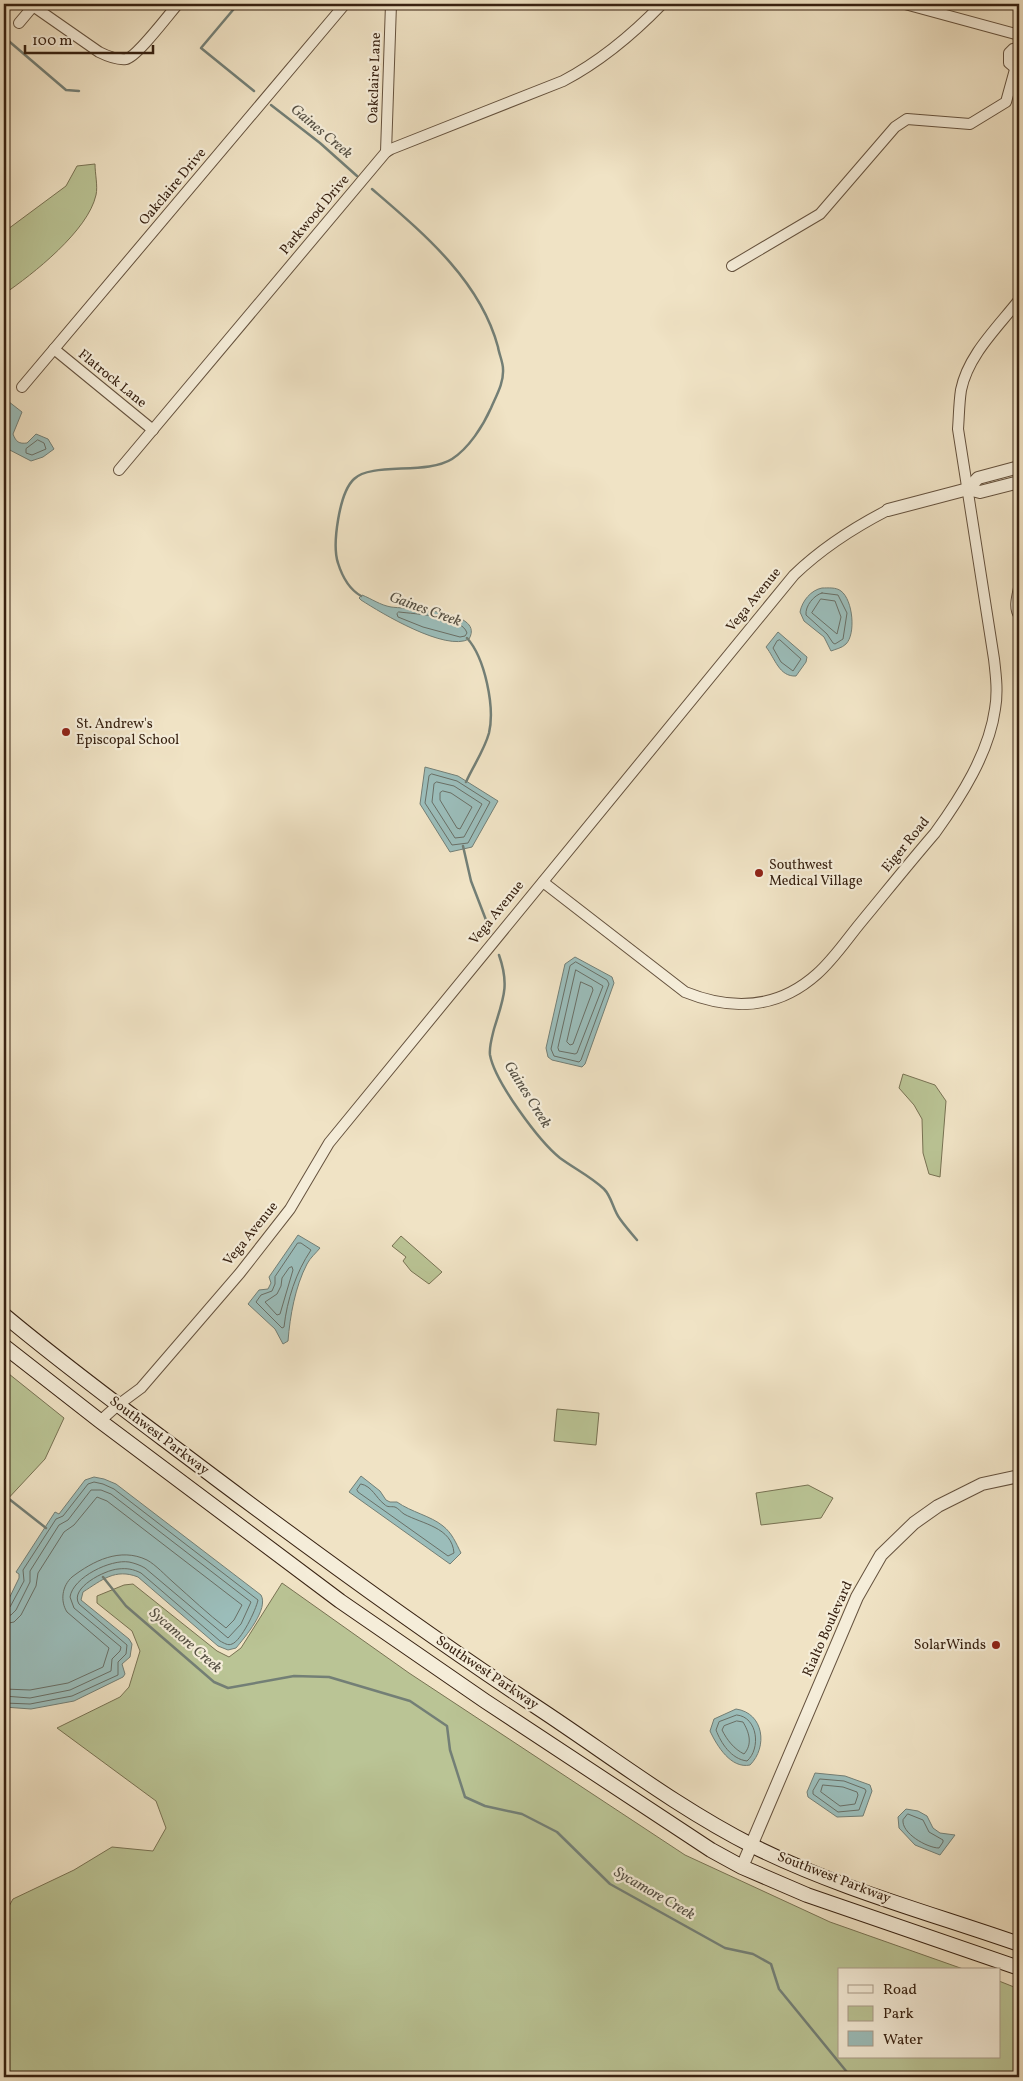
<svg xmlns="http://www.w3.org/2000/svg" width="1023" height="2081" font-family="Vollkorn,serif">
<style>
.green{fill:#bac495;stroke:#787253}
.water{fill:#9bbdba;stroke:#737f76}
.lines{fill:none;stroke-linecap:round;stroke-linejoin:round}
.shore{stroke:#696f66;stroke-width:1}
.stream{stroke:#737f76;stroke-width:2.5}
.minor-casing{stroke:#65523e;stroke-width:12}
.tertiary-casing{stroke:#65523e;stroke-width:14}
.secondary-casing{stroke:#372111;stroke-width:16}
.minor{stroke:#f5edd9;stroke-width:10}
.tertiary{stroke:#f5edd9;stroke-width:12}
.secondary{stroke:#f5edd9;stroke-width:14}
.poi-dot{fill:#8f2418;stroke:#f5edd9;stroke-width:2}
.labels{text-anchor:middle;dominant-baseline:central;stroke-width:4.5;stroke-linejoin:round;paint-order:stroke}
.street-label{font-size:14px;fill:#372111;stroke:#f5edd9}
.poi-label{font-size:14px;fill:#372111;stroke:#f5edd9;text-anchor:start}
.water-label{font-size:15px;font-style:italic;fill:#555044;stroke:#f5edd9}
</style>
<rect width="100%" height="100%" fill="#f0e3c5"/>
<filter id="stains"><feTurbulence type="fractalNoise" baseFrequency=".004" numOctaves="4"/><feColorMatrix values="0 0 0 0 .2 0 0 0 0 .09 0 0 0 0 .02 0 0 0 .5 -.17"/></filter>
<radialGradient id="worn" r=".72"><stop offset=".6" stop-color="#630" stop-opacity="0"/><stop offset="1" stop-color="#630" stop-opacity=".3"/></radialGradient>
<g class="green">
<path d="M95,164C95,174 98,186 96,195C88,231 33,274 4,294V221L8,229L66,186L77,166Z"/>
<path d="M903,1074L935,1085L946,1101L940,1177L929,1174L923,1153L922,1119L914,1105L899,1088Z"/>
<path d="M401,1236L442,1272L429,1284L411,1271L403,1261L406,1257L392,1246Z"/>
<path d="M4,1370L64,1418L45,1459L4,1503Z"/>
<path d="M557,1409L599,1413L596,1445L554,1441Z"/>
<path d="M808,1485L833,1498L821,1518L761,1525L756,1493Z"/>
<path d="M282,1583L409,1673L685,1855L830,1922L966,1970H839V2057H999V1981L1019,1989V2077H4V1915L13,1899L74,1870L112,1847L153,1851L166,1828L156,1801L57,1728L120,1697L129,1687L140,1651L132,1631L97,1603V1596L124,1585L133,1584L217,1651L229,1657L241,1648Z"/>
</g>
<g class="water">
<path d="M4,398L22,412L13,434C16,442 19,444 27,443L36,434L48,439L54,449L43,457L31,461L4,447V426L9,411L4,406Z"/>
<path d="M822,588C828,588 836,587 841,591C853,600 856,634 846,644C842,648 836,649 831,651L824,637L804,621L800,612C802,601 811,590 822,588Z"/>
<path d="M362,595C372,599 380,605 391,607C406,609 486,610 469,639C446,652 381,613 361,600L359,598Z"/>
<path d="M778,632L807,657L806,662L796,676C779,677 775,658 766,647Z"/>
<path d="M425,767L458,776L498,801L472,847L450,852L420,804Z"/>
<path d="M575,957L612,977L614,983L585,1064L582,1067L552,1060L548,1057L546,1048L565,964Z"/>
<path d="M298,1235L320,1248C316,1253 310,1258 307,1264C295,1287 290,1316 288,1341L283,1344L275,1329L248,1304L259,1290L268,1289L271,1283L269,1277Z"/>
<path d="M361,1476L380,1491L386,1500L390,1502H397C411,1512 431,1516 443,1526C452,1533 456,1543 461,1553L450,1564L349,1492Z"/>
<path d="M94,1477L104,1479L116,1484L261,1595C269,1609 245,1637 236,1648L228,1650L218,1646L138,1577C115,1568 102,1580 83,1592L81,1600L129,1639L132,1644L130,1657L122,1664L125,1674L123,1677L74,1701L31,1709L4,1707V1609L19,1578V1574L16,1572L55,1512L59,1514L85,1480Z"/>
<path d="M736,1709C764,1713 768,1747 750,1765C731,1769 717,1746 710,1731L714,1719Z"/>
<path d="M815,1773L845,1776L870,1785L872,1791L863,1816L837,1817L808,1797L807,1792Z"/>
<path d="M906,1809L918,1811L927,1816L933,1828L940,1833L955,1835L940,1855L915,1845L899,1828L898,1817Z"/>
</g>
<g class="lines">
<g class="shore">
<path d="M38,440L44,443L46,449L32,455L26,453V449Z"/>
<path d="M822,593L838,595L847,613L843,639L835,644L833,643L827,634L806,615C805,606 814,595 822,593Z"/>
<path d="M821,599L835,601L841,617L837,634L812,613Z"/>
<path d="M399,612C415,614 462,616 467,633L465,636L460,637L423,627L398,617L397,614Z"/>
<path d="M780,640L801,659L793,671L781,662L773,648L777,641Z"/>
<path d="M432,774L457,781L490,802L468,843L452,845L425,803L429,776Z"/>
<path d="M437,782L454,786L482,804L464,837L455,838L432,802L434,784Z"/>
<path d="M443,791L451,793L472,807L460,829L457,828L440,800V793Z"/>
<path d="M576,962L607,980L609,984L581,1060L579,1062L554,1056L551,1049L570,966Z"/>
<path d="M576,970L603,986L577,1053L575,1054L559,1051L558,1048Z"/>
<path d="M581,982L592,987L593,990L573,1044L570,1045L567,1042Z"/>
<path d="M298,1243H301L311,1250C296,1272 287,1300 284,1327L282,1328L256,1302L261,1295L272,1291L275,1284V1277Z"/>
<path d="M292,1267L293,1270L280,1314L277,1315L265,1302L277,1294L281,1286L282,1278L289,1268Z"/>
<path d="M361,1484C372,1486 376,1498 384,1504C388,1508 390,1506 395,1507C398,1508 401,1512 404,1514C422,1524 452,1527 454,1553L448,1556L358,1492L357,1490Z"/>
<path d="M4,1610L10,1607L24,1581L23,1570L56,1519L63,1516L88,1484L94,1482L103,1484L114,1489L258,1600C256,1610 241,1641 232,1644C228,1646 224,1643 220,1641L141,1573C133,1569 127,1568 118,1569C105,1570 69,1588 79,1604L127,1645L126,1654L118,1662V1675L72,1696L30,1704L4,1703"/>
<path d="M4,1616L11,1615L16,1610L30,1582V1571L59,1525L68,1520L91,1490H101L111,1494L251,1602L241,1624L228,1638L145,1568C140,1565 134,1563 129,1562C111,1559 73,1577 70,1597L74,1608L121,1647L120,1651L112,1659L111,1671L70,1690L30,1698L4,1696"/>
<path d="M4,1624L14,1622L21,1615L36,1586L38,1573L64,1532L74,1525L97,1497L107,1501L242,1605L234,1620L226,1628C208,1614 191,1598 173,1582C165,1575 156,1565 147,1560C120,1547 93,1561 72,1577C62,1586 60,1601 67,1612L109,1648L103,1667L68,1683L30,1690L4,1689"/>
<path d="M737,1715C758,1717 761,1749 747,1761C731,1759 721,1743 716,1730L719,1722Z"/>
<path d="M737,1721L743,1722C749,1732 753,1744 744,1754C734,1749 727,1740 722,1730L724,1726Z"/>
<path d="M820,1779L844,1781L865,1789L866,1791L859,1810L838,1812L813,1794V1791Z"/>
<path d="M823,1785L843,1787L857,1792L858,1795L855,1804L840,1806L821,1792Z"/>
<path d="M908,1814L923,1820L929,1832L943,1840V1842L939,1848C927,1848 901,1833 903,1820Z"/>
</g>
<g class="stream">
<path d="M238,4L201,48L254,91"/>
<path d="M4,37L66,90L79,91"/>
<path d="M271,105L320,143L357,176"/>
<path d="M361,596C349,589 342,576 338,563C332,545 339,493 354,479C371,462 427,475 452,459C469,448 483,426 491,408C496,396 504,383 503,369C503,362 499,354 498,347C480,280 423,233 372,189"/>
<path d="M466,782C473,766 484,751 489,733C495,707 485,658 467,638"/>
<path d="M463,846L471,881L491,933"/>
<path d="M499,955C510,986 503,999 494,1029C492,1037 489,1047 490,1055C495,1082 539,1141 560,1158C575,1169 590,1176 604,1189C612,1197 613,1210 620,1219C625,1226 631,1233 637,1240"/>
<path d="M4,1495L46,1528"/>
<path d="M103,1577L126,1606L214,1682L228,1688L294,1676L329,1677L410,1701L447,1726L450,1750L465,1797L485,1806L522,1814L557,1832L610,1884L725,1948L753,1954L771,1964L779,1989L851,2077"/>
</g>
<defs>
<g id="minor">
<path d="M905,4L1019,35"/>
<path d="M33,6L99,52C107,56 117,60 126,59C137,57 169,14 178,4"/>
<path d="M19,23L35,4"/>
<path d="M1015,68L1009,63V53L1013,49L1019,48"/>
<path d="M386,152L391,4"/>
<path d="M732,266L820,214L895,127L907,119L970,124L1006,102L1019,55"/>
<path d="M54,349L153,430"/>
<path d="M22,387L345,4"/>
<path d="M119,470L386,152L391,149L563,81C601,61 633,34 662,4"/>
<path d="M1019,588C1017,597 1014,608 1019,615"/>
<path d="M543,882L685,992C732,1011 778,1009 817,974C834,959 847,939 862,921C886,892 910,862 935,833C961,797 989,753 995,709C998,692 996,676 994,659L958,429C959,416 959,403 961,390C968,355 998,327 1019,300"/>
<path d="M100,1421L118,1405L141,1388L240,1273L290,1209L329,1143L794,575C823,547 853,528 888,510"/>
</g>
<g id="tertiary">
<path d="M968,489L978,478L1019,467"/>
<path d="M888,510L968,489L980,492L1019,482"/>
<path d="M742,1867L857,1597L881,1555L914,1523L938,1506L982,1484L1019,1476"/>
</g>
<g id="secondary">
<path d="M4,1315C72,1372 144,1424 214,1477C318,1555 422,1631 529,1702C603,1750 674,1806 753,1846C837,1888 930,1913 1019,1944"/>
<path d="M4,1346L100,1421L340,1601L485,1701L711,1850L742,1867L807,1895L1019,1968"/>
</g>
</defs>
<use href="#minor" class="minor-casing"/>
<use href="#tertiary" class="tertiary-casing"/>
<use href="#secondary" class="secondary-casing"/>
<use href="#minor" class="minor"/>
<use href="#tertiary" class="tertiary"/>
<use href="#secondary" class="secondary"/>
</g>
<g class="poi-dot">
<circle cx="66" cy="732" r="5"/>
<circle cx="759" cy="873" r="5"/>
<circle cx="996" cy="1645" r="5"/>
</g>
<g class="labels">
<g class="street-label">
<text transform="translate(375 78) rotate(-88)">Oakclaire Lane</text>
<text transform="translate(173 187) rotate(-50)">Oakclaire Drive</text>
<text transform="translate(315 215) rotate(-50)">Parkwood Drive</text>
<text transform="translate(112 379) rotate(39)">Flatrock Lane</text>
<text transform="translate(754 600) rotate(-51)">Vega Avenue</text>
<text transform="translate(906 845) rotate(-51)">Eiger Road</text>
<text transform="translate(497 913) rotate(-51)">Vega Avenue</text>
<text transform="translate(251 1234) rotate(-51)">Vega Avenue</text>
<text transform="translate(159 1436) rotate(37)">Southwest Parkway</text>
<text transform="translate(828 1629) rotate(-66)">Rialto Boulevard</text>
<text transform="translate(487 1673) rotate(34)">Southwest Parkway</text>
<text transform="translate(834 1878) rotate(21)">Southwest Parkway</text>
</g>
<g class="poi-label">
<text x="76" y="724">St. Andrew's<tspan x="76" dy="16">Episcopal School</tspan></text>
<text x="769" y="865">Southwest<tspan x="769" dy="16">Medical Village</tspan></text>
<text x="986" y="1645" text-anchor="end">SolarWinds</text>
</g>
<g class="water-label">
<text transform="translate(321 132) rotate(40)">Gaines Creek</text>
<text transform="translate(425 610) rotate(20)">Gaines Creek</text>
<text transform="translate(527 1095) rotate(58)">Gaines Creek</text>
<text transform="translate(185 1641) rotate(41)">Sycamore Creek</text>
<text transform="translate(654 1894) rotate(30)">Sycamore Creek</text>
</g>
</g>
<rect width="1023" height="2081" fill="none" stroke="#f0e3c5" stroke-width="20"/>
<rect x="5" y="5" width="1013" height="2071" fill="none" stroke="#372111" stroke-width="2.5"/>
<rect x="10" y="10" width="1003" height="2061" fill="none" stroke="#372111"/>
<rect x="838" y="1968" width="162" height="90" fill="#f5edd9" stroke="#a99b89"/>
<rect x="848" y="1985" width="25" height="8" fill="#f5edd9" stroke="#a99b89"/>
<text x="883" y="1994" font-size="15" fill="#372111">Road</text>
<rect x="848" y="2006" width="25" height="15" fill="#bac495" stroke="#a99b89"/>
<text x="883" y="2018" font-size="15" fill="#372111">Park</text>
<rect x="848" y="2031" width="25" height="15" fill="#9bbdba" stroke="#a99b89"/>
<text x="883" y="2044" font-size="15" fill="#372111">Water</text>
<path d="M25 45v8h128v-8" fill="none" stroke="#372111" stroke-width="2.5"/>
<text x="32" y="45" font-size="15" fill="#372111" stroke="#f5edd9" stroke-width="4" paint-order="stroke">100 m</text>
<rect width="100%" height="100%" filter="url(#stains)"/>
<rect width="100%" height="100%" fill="url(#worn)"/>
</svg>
